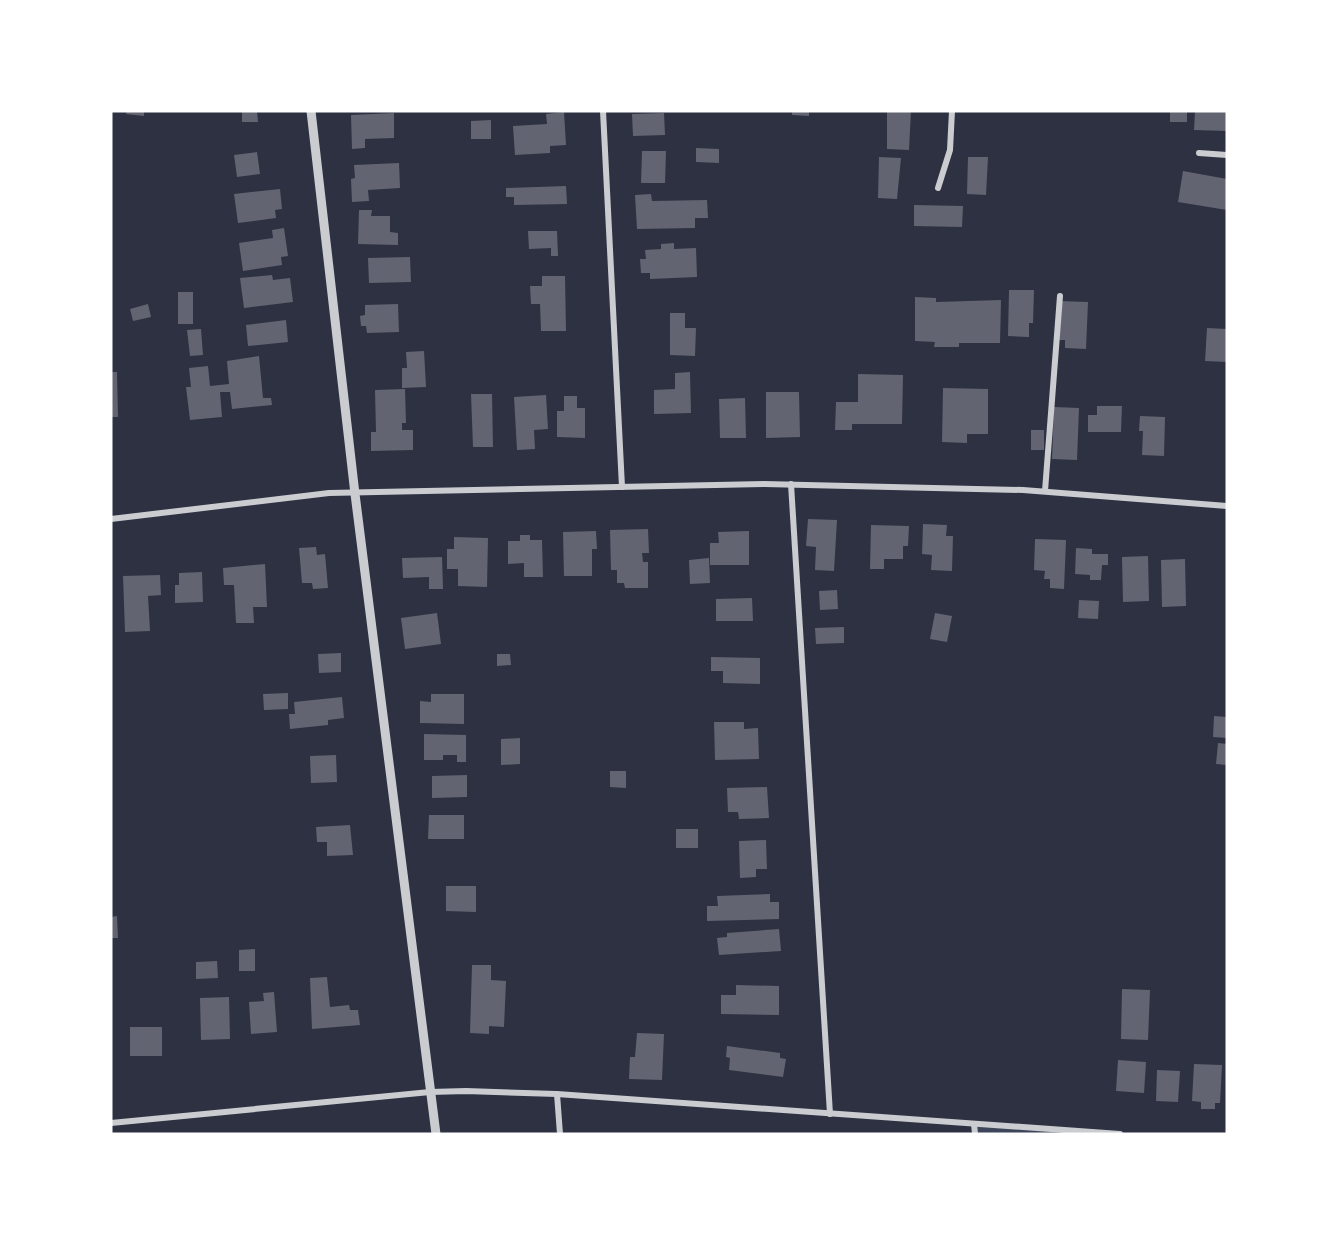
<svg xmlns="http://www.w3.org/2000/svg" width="1338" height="1245" font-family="'Golos Text',sans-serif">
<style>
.green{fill:#3c4559}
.building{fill:#626471}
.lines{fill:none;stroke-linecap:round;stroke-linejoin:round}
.minor{stroke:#caccd0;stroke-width:6}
.tertiary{stroke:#caccd0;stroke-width:9}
</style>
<rect width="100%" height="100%" fill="#2d3142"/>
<path class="green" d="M974,1124L1120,1134H975Z"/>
<g class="building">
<path d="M127,111H144V116L126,114Z"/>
<path d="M242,111H257L258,122H242Z"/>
<path d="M792,111H809V116L792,115Z"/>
<path d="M887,111H911L909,150L887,149Z"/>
<rect x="1170" y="111" width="17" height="11"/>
<path d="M1195,111H1227V131L1194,130Z"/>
<path d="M564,112L566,145L550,146V153L515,155L513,126L547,124L546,114Z"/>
<path d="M394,113V138L365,139V148L352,149L351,115Z"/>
<path d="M664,113L665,135L633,136L632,114Z"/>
<path d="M491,120V139H471V121Z"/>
<path d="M696,148L719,149V163L696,162Z"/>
<path d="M642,151H666L665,183H641Z"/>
<path d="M257,152L260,174L237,177L234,155Z"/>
<path d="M879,157L901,158L897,199L878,198Z"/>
<path d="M968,157H988L986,195L967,194Z"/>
<path d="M399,163L400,188L368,190L369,201L352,202L351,179L355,178L354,165Z"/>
<path d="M1183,171L1227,179V210L1178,202Z"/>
<path d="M566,186L567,204L514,205V197H506V188Z"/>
<path d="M280,189L282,209L275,210L276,218L238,223L234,194Z"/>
<path d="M651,194L652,201L707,200L708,218H695V228L637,229L635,195Z"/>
<path d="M914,205L963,206L962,227L914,226Z"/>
<path d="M359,210H372L371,216H390V232L398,233V245L358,244Z"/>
<path d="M284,228L288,256L281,257L282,265L243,271L239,243L273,238L272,230Z"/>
<path d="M528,231H557L558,256H551V248L529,249Z"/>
<path d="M674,243V249L696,248L697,277L650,279V273H641L640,259H646L645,250L661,249V244Z"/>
<path d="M410,257L411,282L369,283L368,258Z"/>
<path d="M272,275L273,280L290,278L293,302L244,308L240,278Z"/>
<path d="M542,276H565L566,331H541L540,304H531L530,286H542Z"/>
<path d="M1009,290H1034L1033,323H1029V337L1008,336Z"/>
<rect x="178" y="292" width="15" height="32"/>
<path d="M915,297L936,298V302L1001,300L1000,343H959V347H934L935,342L915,341Z"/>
<path d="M1059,301L1088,302L1086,349L1065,348V340H1058Z"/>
<path d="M148,304L151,317L133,321L130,309Z"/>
<path d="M398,304L399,332L367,333L366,326H361L360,316L365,315V305Z"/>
<path d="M670,313H685V328H696L695,356L670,355Z"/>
<path d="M286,320L288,342L248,346L246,325Z"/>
<path d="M1207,328L1227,329V362L1205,361Z"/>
<path d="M201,329L203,355L190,356L187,330Z"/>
<path d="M424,351L426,387L402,388V368H407L406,352Z"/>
<path d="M259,356L263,398H271L272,405L232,409L230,392H220L222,417L190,420L186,387H191L189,368L208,366L210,386L229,384L227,361Z"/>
<path d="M111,372H117L118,417H111Z"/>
<path d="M690,372L691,413L654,414V390L675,389V373Z"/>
<path d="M858,374L903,375L902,424H852V430H835L836,402H858Z"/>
<path d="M943,388L988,389V434H967V443L942,442Z"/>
<path d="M405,389L406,423H402V430H413V450L371,451V432H376L375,390Z"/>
<path d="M766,392H799L800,437L766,438Z"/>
<path d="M471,394H492L493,447H473Z"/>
<path d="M546,395L548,429L534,430L535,449L517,450L514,397Z"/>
<path d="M564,396H577V408H585V438L557,437V411H564Z"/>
<path d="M745,398L746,438H720L719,399Z"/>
<path d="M1097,406H1122L1121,432H1088V415H1097Z"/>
<path d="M1054,407L1079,408L1077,460L1052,459Z"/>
<path d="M1140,416L1165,417L1164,456L1142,455L1143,431H1139Z"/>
<rect x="1031" y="430" width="13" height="20"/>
<path d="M808,519L837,520L834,571L815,570L816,547L806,546Z"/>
<path d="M923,524L947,525L946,536H953L952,571L931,570L932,555L922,554Z"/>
<path d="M871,525L909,526L908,546H903V559H884V569H870Z"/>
<path d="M648,529L649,553H642L643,562H648V588H625L624,583H617V570H611L610,530Z"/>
<path d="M596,531L597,549H592V576H564L563,532Z"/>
<path d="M749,531V565H710V543H719L718,532Z"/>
<path d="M520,535H530V540H542L543,577H524V563L508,564V541H520Z"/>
<path d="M454,537L488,538L487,587L458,586V569H447V549H454Z"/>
<path d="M1035,539L1066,540L1064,589L1050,588V579H1044L1045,571L1034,570Z"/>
<path d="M316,547L317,555L325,554L328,588L313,589L312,583H302L299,548Z"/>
<path d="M1076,548L1092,549V554H1108V565H1102L1101,580H1090V575L1075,574Z"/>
<path d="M1148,556L1149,601L1123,602L1122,557Z"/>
<path d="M442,557L443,589H429V577L403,578L402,558Z"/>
<path d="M709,558L710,583L690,584L689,560Z"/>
<path d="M1185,559L1186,606L1162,607L1161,560Z"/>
<path d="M265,564L267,607H253L254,623H236L234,585H224L223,568Z"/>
<path d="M202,572L203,602L175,603V585H179V573Z"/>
<path d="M160,575L161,595L148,596L150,631L125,632L123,576Z"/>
<path d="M837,590L838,609L820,610L819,591Z"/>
<path d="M752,598L753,621H716V599Z"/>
<path d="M1079,600L1099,601L1098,619L1078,618Z"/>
<path d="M437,613L441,644L405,649L401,618Z"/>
<path d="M935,613L952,616L947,642L930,639Z"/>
<path d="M844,627V643L816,644L815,628Z"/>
<path d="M341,653V672L319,673L318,654Z"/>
<path d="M497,654H510L511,665L497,666Z"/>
<path d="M711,657L760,658V684L723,683V671H711Z"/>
<path d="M288,693V709L264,710L263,694Z"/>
<path d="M431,694H464V724L420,723V701L431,702Z"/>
<path d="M342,697L344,718L328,720V725L290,729L289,714H295L294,702Z"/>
<path d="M1214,716L1227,717V738L1213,737Z"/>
<path d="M714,722H744V729L758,728L759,759L715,760Z"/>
<path d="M424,734L466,735V762H457V755H443V760H424Z"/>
<path d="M520,738V764L501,765V739Z"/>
<path d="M1218,743L1227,744V765L1216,764Z"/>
<path d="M336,755L337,782L311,783L310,756Z"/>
<path d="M610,771H626V788L610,787Z"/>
<path d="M467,775V797L432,798V776Z"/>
<path d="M767,787L769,818L739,819L738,812H728L727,788Z"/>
<path d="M429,815H464V839H428Z"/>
<path d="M350,825L353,855L327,856V842H317L316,827Z"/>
<rect x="676" y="829" width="22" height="19"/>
<path d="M766,840L767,869H756V877L740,878L739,841Z"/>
<path d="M446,886H476V912L446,911Z"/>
<path d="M770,894V902H779V919L707,921V906H718L717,896Z"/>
<path d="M117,916L118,938H111V917Z"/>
<path d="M779,929L781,951L719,955L717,938L727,937V933Z"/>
<path d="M255,949V971H239V950Z"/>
<path d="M217,961L218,978L196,979V962Z"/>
<path d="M472,965H491V980L506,981L504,1027L489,1026V1034L470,1033Z"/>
<path d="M327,977L330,1007L349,1005L350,1010H358L360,1025L312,1029L310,978Z"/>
<path d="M736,985L779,986V1015L721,1014V995H736Z"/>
<path d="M1122,989L1150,990L1148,1040L1121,1039Z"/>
<path d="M274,992L277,1032L251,1034L249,1002L264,1001L263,993Z"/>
<path d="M229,997L230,1039L201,1040L200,998Z"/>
<rect x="130" y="1027" width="32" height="29"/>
<path d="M637,1033L664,1034L662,1080L629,1079L630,1057H635Z"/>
<path d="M727,1046L780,1053V1058L786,1059L783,1077L729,1070L730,1058L726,1057Z"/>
<path d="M1118,1060L1146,1062L1144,1093L1116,1091Z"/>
<path d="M1194,1064L1222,1065L1220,1103H1215V1109H1201V1102L1192,1101Z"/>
<path d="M1157,1070L1180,1071L1178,1102L1156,1101Z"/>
</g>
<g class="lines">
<g class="minor">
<path d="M603,111L622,487"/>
<path d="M1199,153L1227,155"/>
<path d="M938,188L950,150L952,111"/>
<path d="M791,484L830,1114"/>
<path d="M1045,491L1060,296"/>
<path d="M111,519L329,493L764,484L1023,490L1227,506"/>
<path d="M557,1094L560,1134"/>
<path d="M111,1123L430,1092L466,1091L557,1094L1120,1134"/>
<path d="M974,1124L975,1134"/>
</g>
<path class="tertiary" d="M311,111L355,494L436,1134"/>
</g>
<rect width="1338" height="1245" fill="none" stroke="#ffffff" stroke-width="225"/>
</svg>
